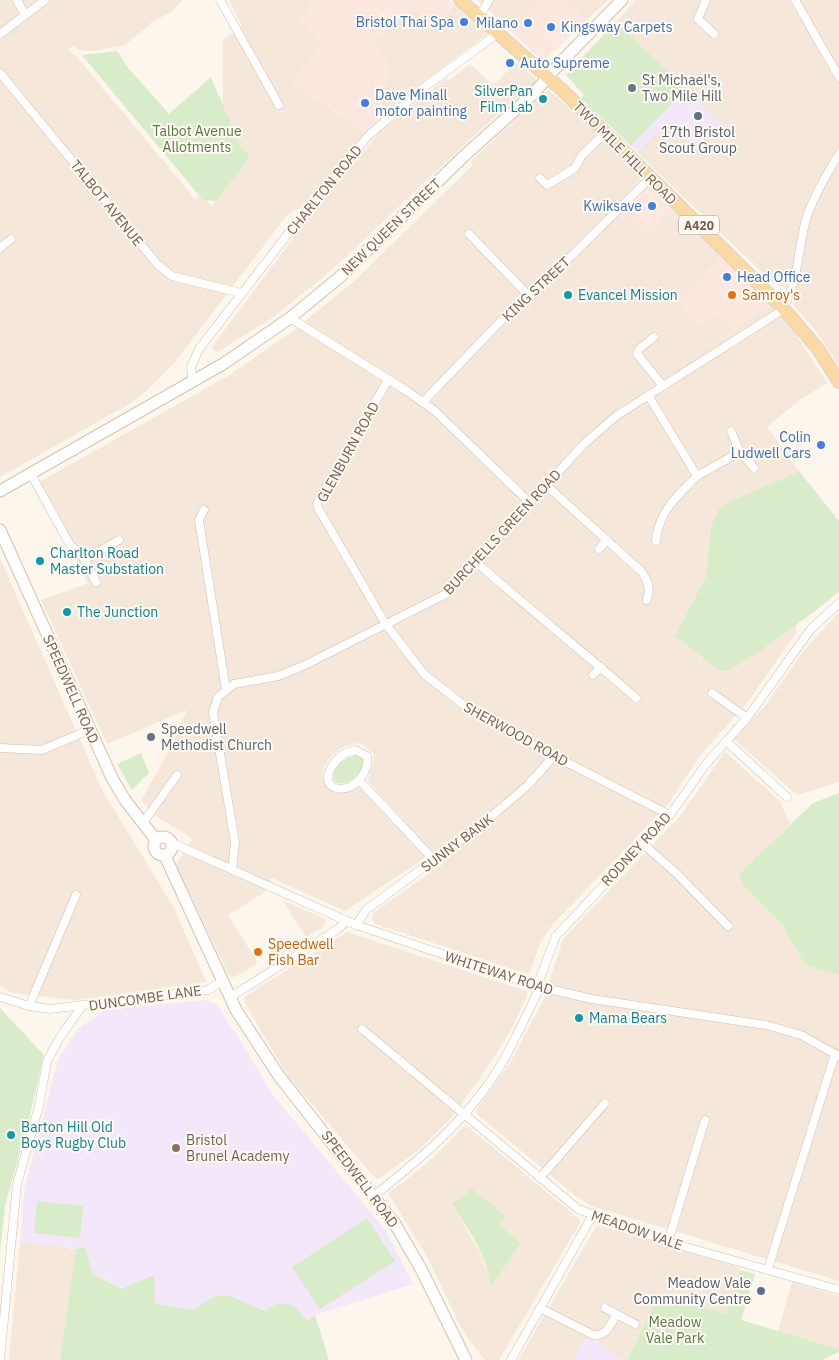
<svg xmlns="http://www.w3.org/2000/svg" width="839" height="1360" font-family="'IBM Plex Sans',sans-serif">
<style>
.residential{fill:#f5e8da;fill-rule:evenodd}
.commercial{fill:#fde8e0}
.education{fill:#f3e8fa}
.green{fill:#d8ecc9}
.lines{fill:none;stroke-linecap:round;stroke-linejoin:round}
.street-casing{stroke:#d1beb0;stroke-width:9}
.secondary-casing{stroke:#d6c0b0;stroke-width:13}
.primary-casing{stroke:#dad1cd;stroke-width:14}
.street{stroke:#fff;stroke-width:8}
.secondary{stroke:#fff;stroke-width:11}
.primary{stroke:#fbd9a5;stroke-width:12}
.shop-dot{fill:#3f7fe0;stroke:#fffaf3;stroke-width:2}
.worship-dot{fill:#6b7280;stroke:#fffaf3;stroke-width:2}
.culture-dot{fill:#0f9aa8;stroke:#fffaf3;stroke-width:2}
.service-dot{fill:#5c6f8a;stroke:#fffaf3;stroke-width:2}
.food-dot{fill:#e8710a;stroke:#fffaf3;stroke-width:2}
.education-dot{fill:#8d6e63;stroke:#fffaf3;stroke-width:2}
.labels{text-anchor:middle;dominant-baseline:central;stroke-width:4;stroke-linejoin:round;paint-order:stroke}
.shield{fill:#fffaf3;stroke:#a28b7f;stroke-width:1}
.shield-label{font-size:12px;font-weight:bold;fill:#7a5c4d}
.shop-label{font-size:14px;fill:#366cbe;stroke:#fffaf3;text-anchor:end}
.worship-label{font-size:14px;fill:#5b616d;stroke:#fffaf3;text-anchor:start}
.culture-label{font-size:14px;fill:#0d838f;stroke:#fffaf3;text-anchor:start}
.park-label{font-size:14px;fill:#537a41;stroke:#fffaf3}
.service-label{font-size:14px;fill:#4e5e75;stroke:#fffaf3}
.street-label{font-size:14px;fill:#7a5c4d;stroke:#fffaf3}
.food-label{font-size:14px;fill:#c56008;stroke:#fffaf3;text-anchor:start}
.education-label{font-size:14px;fill:#785e54;stroke:#fffaf3;text-anchor:start}
</style>
<rect width="100%" height="100%" fill="#fdf6ec"/>
<g class="residential">
<path d="M0,0H182L174,10L153,22L125,45L93,51L81,50L72,46L68,50L77,57L195,199L199,195L212,205L250,157L239,144L223,108V39L242,27L229,0H307L312,6L322,43L292,82L364,133L305,205L287,215L175,362L145,392L131,403L0,477Z"/>
<path d="M478,0H608L543,61Z"/>
<path d="M636,0H839V366L816,331L794,306V292L771,281L637,152L668,121L720,123L616,22Z"/>
<path d="M455,6L487,34L416,87L380,117L379,115L390,65L372,42L415,9L431,30Z"/>
<path d="M516,61L537,80L536,82L482,128L348,255L317,282L272,318L218,352L214,351L212,347L297,233L378,134L446,78L449,81L470,64L492,84L499,80Z"/>
<path d="M548,89L643,176L617,205L646,236L673,208L773,305L790,325L827,383L801,399L767,427L799,471L731,501L711,527L706,576L675,636L718,670L725,672L796,626L797,632L747,703L702,753L669,803L553,924L541,941L530,972L527,974L376,924L373,921L372,916L374,912L443,864L368,781L374,760V755L364,745L358,743L344,746L330,758L324,766L323,774L326,786L339,792L357,786L359,787L424,856L423,859L345,911L272,878L264,893L228,915L258,963L235,977L229,975L176,865L192,838L157,817L141,801L167,754L187,710L107,744L41,600L88,583L39,482L228,376L289,334L353,282L473,165L470,162Z"/>
<path d="M0,558L102,790L174,908L206,982L75,1000L12,993L0,985Z"/>
<path d="M839,612V782L797,795L734,739L765,706L805,649Z"/>
<path d="M725,752L781,802L784,812L791,824L739,874L743,885L783,926L805,965L839,975V1281L591,1206L573,1194L477,1114L476,1110L510,1063L543,1001L563,939L680,816Z"/>
<path d="M282,900L325,919V926L306,937Z"/>
<path d="M347,932L526,991L527,995L513,1026L493,1059L454,1115L421,1148L378,1179L375,1178L287,1075L245,1003L244,997Z"/>
<path d="M467,1126L580,1220V1223L499,1360H485L470,1341L461,1328L427,1256L389,1195V1192L409,1178L435,1156L463,1127ZM453,1205L506,1216L499,1225L491,1288L490,1278L482,1257Z"/>
<path d="M601,1226L738,1267L740,1270L726,1314L660,1293L627,1360H623L597,1341L584,1340L573,1360H518L596,1227Z"/>
<path d="M20,1242L76,1249L60,1360H9Z"/>
<path d="M792,1282L839,1296V1349L778,1331Z"/>
</g>
<g class="commercial">
<path d="M307,0H448L455,6L431,30L415,10L372,42L391,65L380,118L364,133L292,82L322,43L300,21L312,6Z"/>
<path d="M538,0H566L587,20L543,61L512,32Z"/>
<path d="M650,185L673,208L646,236L624,213Z"/>
<path d="M721,255L773,305L733,329L723,316L710,317L696,326L679,303Z"/>
</g>
<g class="education">
<path d="M686,89L721,123L696,148L668,121L637,152L631,146Z"/>
<path d="M204,1000L216,1004L244,1046L272,1094L385,1229L413,1284L315,1315L308,1321L277,1303L265,1311L231,1296H215L193,1310L154,1303L93,1274L85,1247L76,1249L20,1242L24,1190L58,1059L79,1028L105,1010Z"/>
<path d="M584,1340L597,1341L623,1360H573Z"/>
</g>
<g class="green">
<path d="M616,22L686,89L631,146L581,98L584,95L566,75Z"/>
<path d="M117,51L129,69L169,114L211,77L239,144L250,157L216,201L203,200L82,55Z"/>
<path d="M799,471L839,521V592C803,620 766,650 725,672L718,670L675,636L706,576L711,527L718,510L731,501Z"/>
<path d="M141,753L149,773L132,790L117,764Z"/>
<path d="M355,755L363,759C364,773 347,789 334,781C331,767 344,759 355,755Z"/>
<path d="M839,793V975L805,965L783,926L743,885L739,874L813,803Z"/>
<path d="M0,1008L44,1055L29,1119L5,1206L0,1253Z"/>
<path d="M472,1189L506,1216L499,1225L521,1243L490,1288C490,1259 468,1229 452,1204Z"/>
<path d="M37,1201L83,1206L80,1238L34,1233Z"/>
<path d="M367,1218L395,1261L320,1309L292,1267Z"/>
<path d="M85,1247L93,1274L122,1289L154,1275L155,1303L193,1310L215,1296H231L265,1311L277,1303L293,1305L307,1321L315,1315L329,1360H60L76,1249Z"/>
<path d="M740,1270L755,1274L741,1320L839,1349V1352L822,1360H627L660,1293L726,1314Z"/>
</g>
<g class="lines">
<defs>
<g id="street">
<path d="M17,0L25,15"/>
<path d="M220,0L279,105"/>
<path d="M706,0L698,19L714,34"/>
<path d="M795,0L839,77"/>
<path d="M479,17L489,0"/>
<path d="M0,34L45,0"/>
<path d="M0,73L158,265L172,276L241,293"/>
<path d="M540,178L547,185L575,168L582,155L605,133"/>
<path d="M469,234L530,297"/>
<path d="M0,248L11,239"/>
<path d="M783,308C798,282 798,251 805,223C812,198 826,176 839,154"/>
<path d="M290,318L407,391L435,411L529,502"/>
<path d="M654,337L639,349L637,354L663,386"/>
<path d="M388,380L317,503L318,508L385,623L424,674L470,710L554,756L670,815"/>
<path d="M193,381L191,367L199,349L311,204L368,136L422,89L498,33"/>
<path d="M648,395L697,476C677,497 659,510 656,541"/>
<path d="M423,402L498,324L518,304L530,297L650,178"/>
<path d="M731,431L740,452L754,468"/>
<path d="M31,474L70,545L81,554L96,582"/>
<path d="M697,476L740,452"/>
<path d="M547,486L642,572C648,582 651,588 647,600"/>
<path d="M204,510L199,520L226,690"/>
<path d="M599,549L607,540"/>
<path d="M84,560L119,540"/>
<path d="M475,561C527,608 583,651 636,698"/>
<path d="M593,675L601,667"/>
<path d="M712,693L747,718"/>
<path d="M726,741L787,797"/>
<path d="M0,748L42,750L89,730"/>
<path d="M355,750L367,756C371,771 353,793 336,788C318,782 334,760 344,754C347,753 351,751 355,750Z"/>
<path d="M359,780L435,861"/>
<path d="M143,823L177,775"/>
<path d="M172,843L356,925L540,987L592,999L766,1025L801,1035L839,1056"/>
<path d="M643,844L675,872L728,926"/>
<path d="M232,870L235,842L213,712L218,697L234,684L278,676L303,666L446,594L584,444L616,416L784,309"/>
<path d="M356,925L366,910L486,821L527,786L554,756"/>
<path d="M537,986L556,936L670,815L706,764L747,718L811,629L839,603"/>
<path d="M0,997L29,1006L50,1009L208,990L216,985"/>
<path d="M229,998L338,929L346,921"/>
<path d="M29,1006L76,895"/>
<path d="M362,1029L578,1209L668,1242L839,1290"/>
<path d="M540,1178L605,1103"/>
<path d="M375,1195C425,1155 474,1114 506,1056C518,1034 529,1010 540,987"/>
<path d="M668,1242L705,1120"/>
<path d="M768,1269L835,1054"/>
<path d="M540,1308L593,1335C607,1336 610,1326 616,1315"/>
<path d="M605,1308L635,1324"/>
<path d="M0,1360L17,1184L39,1106L47,1061L59,1039L82,1006"/>
<path d="M511,1360L592,1216"/>
</g>
<g id="secondary">
<path d="M0,491L223,364L290,318L341,276L464,156L533,94L561,62L622,0"/>
<path d="M0,530L112,778L125,800L156,840"/>
<circle cx="163" cy="846" r="9"/>
<path d="M165,856L236,1010L279,1076L395,1224L421,1269L466,1360"/>
</g>
<path id="primary" d="M460,0L561,89L784,309L818,349L839,382"/>
</defs>
<use href="#street" class="street-casing"/>
<use href="#secondary" class="secondary-casing"/>
<use href="#primary" class="primary-casing"/>
<use href="#street" class="street"/>
<use href="#secondary" class="secondary"/>
<use href="#primary" class="primary"/>
</g>
<g class="shop-dot">
<circle cx="464" cy="22" r="5"/>
<circle cx="528" cy="23" r="5"/>
<circle cx="551" cy="27" r="5"/>
<circle cx="510" cy="63" r="5"/>
<circle cx="365" cy="103" r="5"/>
<circle cx="652" cy="206" r="5"/>
<circle cx="727" cy="277" r="5"/>
<circle cx="821" cy="445" r="5"/>
</g>
<g class="worship-dot">
<circle cx="632" cy="88" r="5"/>
<circle cx="151" cy="737" r="5"/>
</g>
<g class="culture-dot">
<circle cx="543" cy="99" r="5"/>
<circle cx="568" cy="295" r="5"/>
<circle cx="40" cy="561" r="5"/>
<circle cx="67" cy="612" r="5"/>
<circle cx="579" cy="1018" r="5"/>
<circle cx="11" cy="1135" r="5"/>
</g>
<g class="service-dot">
<circle cx="698" cy="116" r="5"/>
<circle cx="761" cy="1291" r="5"/>
</g>
<g class="food-dot">
<circle cx="732" cy="295" r="5"/>
<circle cx="258" cy="952" r="5"/>
</g>
<circle class="education-dot" cx="176" cy="1148" r="5"/>
<g class="labels">
<rect class="shield" x="679" y="215.5" width="40" height="19" rx="4"/>
<g class="shield-label">
<text x="699" y="225">A420</text>
</g>
<g class="shop-label">
<text x="454" y="22">Bristol Thai Spa</text>
<text x="518" y="23">Milano</text>
<text x="561" y="27" text-anchor="start">Kingsway Carpets</text>
<text x="520" y="63" text-anchor="start">Auto Supreme</text>
<text x="375" y="95" text-anchor="start">Dave Minall<tspan x="375" dy="16">motor painting</tspan></text>
<text x="642" y="206">Kwiksave</text>
<text x="737" y="277" text-anchor="start">Head Office</text>
<text x="811" y="437">Colin<tspan x="811" dy="16">Ludwell Cars</tspan></text>
</g>
<g class="worship-label">
<text x="642" y="80">St Michael's,<tspan x="642" dy="16">Two Mile Hill</tspan></text>
<text x="161" y="729">Speedwell<tspan x="161" dy="16">Methodist Church</tspan></text>
</g>
<g class="culture-label">
<text x="533" y="91" text-anchor="end">SilverPan<tspan x="533" dy="16">Film Lab</tspan></text>
<text x="578" y="295">Evancel Mission</text>
<text x="50" y="553">Charlton Road<tspan x="50" dy="16">Master Substation</tspan></text>
<text x="77" y="612">The Junction</text>
<text x="589" y="1018">Mama Bears</text>
<text x="21" y="1127">Barton Hill Old<tspan x="21" dy="16">Boys Rugby Club</tspan></text>
</g>
<g class="park-label">
<text x="197" y="131">Talbot Avenue<tspan x="197" dy="16">Allotments</tspan></text>
<text x="675" y="1322">Meadow<tspan x="675" dy="16">Vale Park</tspan></text>
</g>
<g class="service-label">
<text x="698" y="132">17th Bristol<tspan x="698" dy="16">Scout Group</tspan></text>
<text x="751" y="1283" text-anchor="end">Meadow Vale<tspan x="751" dy="16">Community Centre</tspan></text>
</g>
<g class="street-label">
<text transform="translate(625 153) rotate(45)">TWO MILE HILL ROAD</text>
<text transform="translate(324 190) rotate(-51)">CHARLTON ROAD</text>
<text transform="translate(107 203) rotate(51)">TALBOT AVENUE</text>
<text transform="translate(391 227) rotate(-44)">NEW QUEEN STREET</text>
<text transform="translate(536 289) rotate(-43)">KING STREET</text>
<text transform="translate(348 452) rotate(-61)">GLENBURN ROAD</text>
<text transform="translate(502 532) rotate(-47)">BURCHELLS GREEN ROAD</text>
<text transform="translate(71 689) rotate(66)">SPEEDWELL ROAD</text>
<text transform="translate(516 734) rotate(29)">SHERWOOD ROAD</text>
<text transform="translate(457 843) rotate(-37)">SUNNY BANK</text>
<text transform="translate(636 849) rotate(-47)">RODNEY ROAD</text>
<text transform="translate(499 973) rotate(18)">WHITEWAY ROAD</text>
<text transform="translate(145 998) rotate(-8)">DUNCOMBE LANE</text>
<text transform="translate(360 1179) rotate(53)">SPEEDWELL ROAD</text>
<text transform="translate(637 1230) rotate(19)">MEADOW VALE</text>
</g>
<g class="food-label">
<text x="742" y="295">Samroy's</text>
<text x="268" y="944">Speedwell<tspan x="268" dy="16">Fish Bar</tspan></text>
</g>
<g class="education-label">
<text x="186" y="1140">Bristol<tspan x="186" dy="16">Brunel Academy</tspan></text>
</g>
</g>
</svg>
